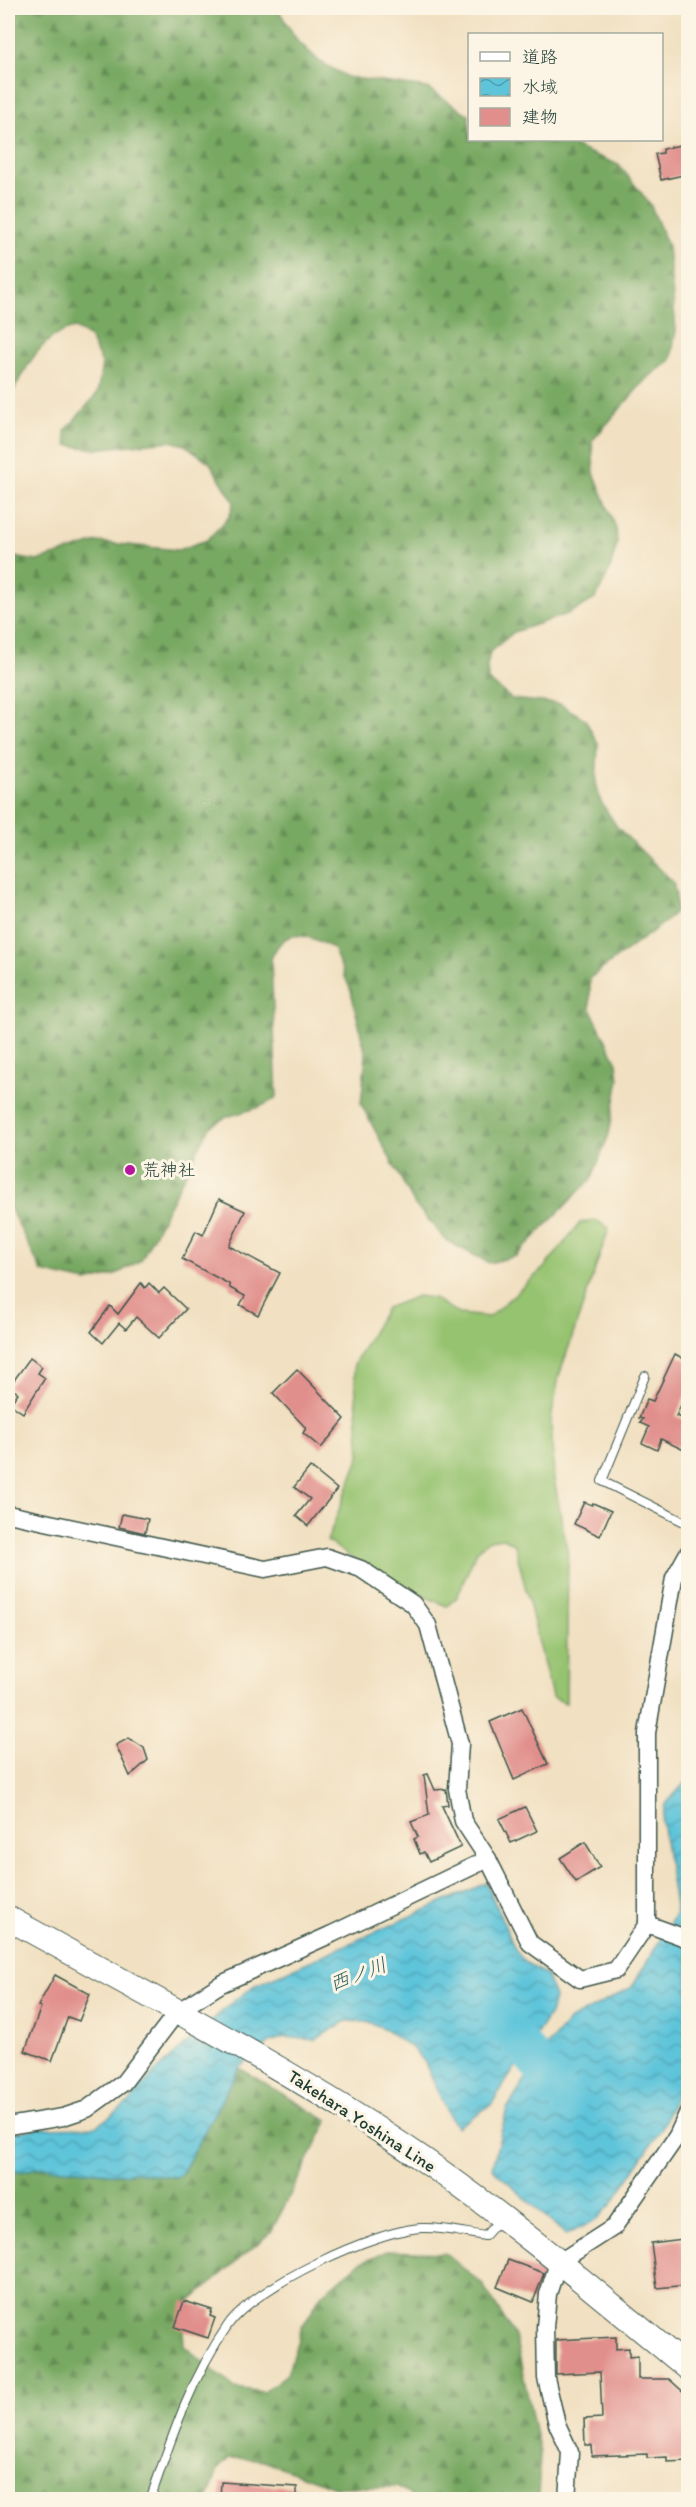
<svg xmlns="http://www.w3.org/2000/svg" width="696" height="2507" font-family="Itim,'Klee One',sans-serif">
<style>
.grass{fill:#96c370;stroke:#5a8052;stroke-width:1.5}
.forest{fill:url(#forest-firs);stroke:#4c734b;stroke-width:1.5}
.water{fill:url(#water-waves);stroke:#3e8087;stroke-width:1.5}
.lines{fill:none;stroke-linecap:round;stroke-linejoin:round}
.river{stroke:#5dc4da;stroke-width:36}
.building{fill:#e18f8c}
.service-casing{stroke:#3e5549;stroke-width:10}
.minor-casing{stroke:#3e5549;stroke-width:19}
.secondary-casing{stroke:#3e5549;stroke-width:26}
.service{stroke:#fff;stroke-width:8}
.minor{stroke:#fff;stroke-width:16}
.secondary{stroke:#fff;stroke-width:24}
.rail-casing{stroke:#1f3d34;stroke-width:7}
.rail{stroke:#fcf5e5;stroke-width:4.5;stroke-dasharray:14;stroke-linecap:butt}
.poi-dot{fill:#b5179e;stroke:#fcf5e5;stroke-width:2}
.labels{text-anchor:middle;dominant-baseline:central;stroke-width:6;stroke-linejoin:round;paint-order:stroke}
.poi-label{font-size:18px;fill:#1f3d34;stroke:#fcf5e5;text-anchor:start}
.street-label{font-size:18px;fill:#1f3d34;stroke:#fcf5e5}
.water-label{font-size:20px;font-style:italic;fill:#2e5f5e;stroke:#fcf5e5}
</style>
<defs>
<pattern id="forest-firs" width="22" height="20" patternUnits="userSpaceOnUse" patternTransform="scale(1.5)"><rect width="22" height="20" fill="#78a962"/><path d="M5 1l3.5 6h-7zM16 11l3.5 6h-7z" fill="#628b52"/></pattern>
<pattern id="water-waves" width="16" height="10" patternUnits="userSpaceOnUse" patternTransform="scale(1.5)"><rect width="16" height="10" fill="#5dc4da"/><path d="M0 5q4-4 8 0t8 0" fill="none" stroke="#4ca0b2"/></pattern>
</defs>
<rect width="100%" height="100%" fill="#fcf5e5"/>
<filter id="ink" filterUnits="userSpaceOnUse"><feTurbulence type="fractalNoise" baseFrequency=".0167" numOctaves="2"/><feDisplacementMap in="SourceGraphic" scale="12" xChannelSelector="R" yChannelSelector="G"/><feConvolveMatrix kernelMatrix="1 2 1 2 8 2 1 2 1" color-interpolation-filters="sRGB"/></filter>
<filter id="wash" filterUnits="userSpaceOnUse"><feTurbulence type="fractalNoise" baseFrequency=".008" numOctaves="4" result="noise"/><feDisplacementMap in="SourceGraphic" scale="24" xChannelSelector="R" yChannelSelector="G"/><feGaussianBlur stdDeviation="1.35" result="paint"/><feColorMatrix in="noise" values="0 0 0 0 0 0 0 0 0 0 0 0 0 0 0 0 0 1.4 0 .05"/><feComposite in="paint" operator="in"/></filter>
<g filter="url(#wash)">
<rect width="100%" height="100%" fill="#f1e0c1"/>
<path class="grass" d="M595,1220L609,1228L559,1376L551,1419L554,1479L568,1555L566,1703L552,1697L515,1545L503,1538L489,1540L476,1552L457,1597L447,1606L377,1575L327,1541L360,1456L354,1364L386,1308L417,1296L433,1298L459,1314L489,1317L545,1267L580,1223Z"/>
<g class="forest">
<path d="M8,8H279L280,13L297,40L319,61L347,77L427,88L469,115L470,140H544L564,142L619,165L650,204L668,246L676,330L671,360L646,379L592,441L594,473L616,528L617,544L609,572L595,599L570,613L514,632L490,652L487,666L488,680L512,699L560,704L585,719L598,744L596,787L601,802L617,827L673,882L676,896V911L665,922L590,978V1008L617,1063L619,1079L609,1134L592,1178L516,1256L489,1263L447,1241L415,1205L361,1104L366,1055L351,991L333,948C306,935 285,924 271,959L277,1097C256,1114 229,1110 209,1128L141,1260L115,1275L86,1282L42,1272L8,1204V556L37,561L97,542L178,550L207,540L229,517L234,502L210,463L185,445L170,441L95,449L67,445L65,431L97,394L102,364L89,336L75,328C39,335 24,372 8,401Z"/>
<path d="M239,2068L328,2121L271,2232L189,2302L182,2316L184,2346L235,2388L264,2392L287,2374L302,2327L321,2295L359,2263L387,2251L445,2253L483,2285L515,2336L540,2453L538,2499H416L397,2487H335L258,2459L229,2458L218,2469L208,2499H8V2174L43,2167L121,2174L135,2172L176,2177L182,2173Z"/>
</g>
<g class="water">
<path d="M688,1779V2066L663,2126L611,2205L595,2221L566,2235L492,2168L507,2109L544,2050L570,2020L632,1987L676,1913L662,1821L665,1805Z"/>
<path d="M486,1883L516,1951L525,1962L547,1976L554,1998L551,2012L491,2105L457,2127L448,2114L424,2061L413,2049L388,2031L367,2022L346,2021L315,2040L284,2037L271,2042L239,2068L182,2173L176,2177L135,2172L121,2174L43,2167L8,2174V2134L39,2128L95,2127L130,2102L154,2073L230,2004L256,1985Z"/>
</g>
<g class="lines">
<path class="river" d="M496,2013L565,2098L569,2099"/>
</g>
<g id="blocks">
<g class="building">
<path d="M688,143V174L661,180L655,154L663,153V149Z"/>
<path d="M219,1199L245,1211L229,1246L280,1273L258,1315L240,1305L245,1296L230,1288L229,1284L182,1259L196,1231L203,1235Z"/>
<path d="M141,1283L145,1288L149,1283L159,1293L164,1288L186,1309L159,1338L136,1317L126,1329L119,1323L103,1343L91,1332L110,1306L118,1314Z"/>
<path d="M675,1354L688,1361V1390L676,1416L688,1421V1452L661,1439L657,1450L642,1443L649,1427L640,1423L643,1419L639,1418L647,1399L653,1401Z"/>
<path d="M30,1358L42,1367L38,1373L45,1378L23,1413L10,1404L18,1393L9,1387Z"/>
<path d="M297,1369L345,1419L321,1448L303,1433L306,1428L273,1393Z"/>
<path d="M310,1467L337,1489L308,1526L296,1516L310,1499L294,1487Z"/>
<path d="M584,1502L592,1505L593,1503L611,1511L600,1536L574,1524Z"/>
<path d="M122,1514L148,1519L145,1533L119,1527Z"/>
<path d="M522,1708L548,1764L514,1780L490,1722Z"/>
<path d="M129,1738L144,1748L148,1760L130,1776L116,1745Z"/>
<path d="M428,1774L435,1790L446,1789L448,1805L442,1806L461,1847L429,1862L424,1852L420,1854L414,1839L418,1837L411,1822L429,1815L424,1775Z"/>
<path d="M525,1807L537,1831L511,1843L499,1819Z"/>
<path d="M585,1842L600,1867L576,1882L560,1858Z"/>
<path d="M55,1975L90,1994L79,2021L68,2017L52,2061L25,2051L41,2007L38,2006Z"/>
<path d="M683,2239L688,2285L657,2288L651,2243Z"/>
<path d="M508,2260L544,2273L533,2302L497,2287Z"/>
<path d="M184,2301L212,2310L210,2316L215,2318L208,2338L175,2327Z"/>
<path d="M616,2337V2349L629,2348V2357L638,2356V2379H669L688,2396V2461L667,2462V2457L647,2458V2454L592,2456L591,2445H585L584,2419L602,2418L600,2372L556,2374V2340Z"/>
<path d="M221,2482L297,2487V2499H220Z"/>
</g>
</g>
</g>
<g filter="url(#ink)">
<use href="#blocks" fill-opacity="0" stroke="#3e5549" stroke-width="1.5"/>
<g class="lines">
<defs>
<g id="service">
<path d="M645,1376L602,1481L688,1524"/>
<path d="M150,2500C171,2439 191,2378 228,2325C255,2286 375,2230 422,2228C442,2227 465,2233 485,2236L501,2218"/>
</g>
<g id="minor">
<path d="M8,1514L265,1569L327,1557L361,1569L413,1604L428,1625L460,1744L457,1789L463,1821L488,1859L530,1943L580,1979L616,1970L647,1924L688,1939"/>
<path d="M647,1924V1733L674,1578L688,1553"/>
<path d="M8,2126L63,2117L87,2109L123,2083L177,2012L221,1984L332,1934L488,1859"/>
<path d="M567,2500L570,2452L557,2424L546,2378L545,2327L548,2294L558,2263L614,2227L677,2136L688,2112"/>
</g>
<path id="secondary" d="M8,1918C148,1996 291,2069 424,2160C516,2224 602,2297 688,2368"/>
</defs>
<use href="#service" class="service-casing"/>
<use href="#minor" class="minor-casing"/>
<use href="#secondary" class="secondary-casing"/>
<use href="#service" class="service"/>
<use href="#minor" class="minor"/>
<use href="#secondary" class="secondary"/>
<defs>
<path id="rail" d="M679,8L688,13"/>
</defs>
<use href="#rail" class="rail-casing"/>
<use href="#rail" class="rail"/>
</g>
</g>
<circle class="poi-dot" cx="130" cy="1170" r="6"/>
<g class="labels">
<g class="poi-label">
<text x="142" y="1170">荒神社</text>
</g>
<g class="street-label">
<text transform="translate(362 2121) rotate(33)">Takehara Yoshina Line</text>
</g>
<g class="water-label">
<text transform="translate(358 1974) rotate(-21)">西ノ川</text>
</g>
</g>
<rect width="696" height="2507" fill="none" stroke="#fcf5e5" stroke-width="30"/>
<rect x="468" y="33" width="195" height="108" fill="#fcf5e5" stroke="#a4ab9e" stroke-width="1.5"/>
<rect x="480" y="52" width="30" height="9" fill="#ffffff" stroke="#a4ab9e" stroke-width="1.5"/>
<text x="522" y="63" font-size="18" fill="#1f3d34">道路</text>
<rect x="480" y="78" width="30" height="18" fill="url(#water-waves)" stroke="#a4ab9e" stroke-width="1.5"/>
<text x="522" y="93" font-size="18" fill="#1f3d34">水域</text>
<rect x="480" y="108" width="30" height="18" fill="#e18f8c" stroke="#a4ab9e" stroke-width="1.5"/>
<text x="522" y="123" font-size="18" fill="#1f3d34">建物</text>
</svg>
